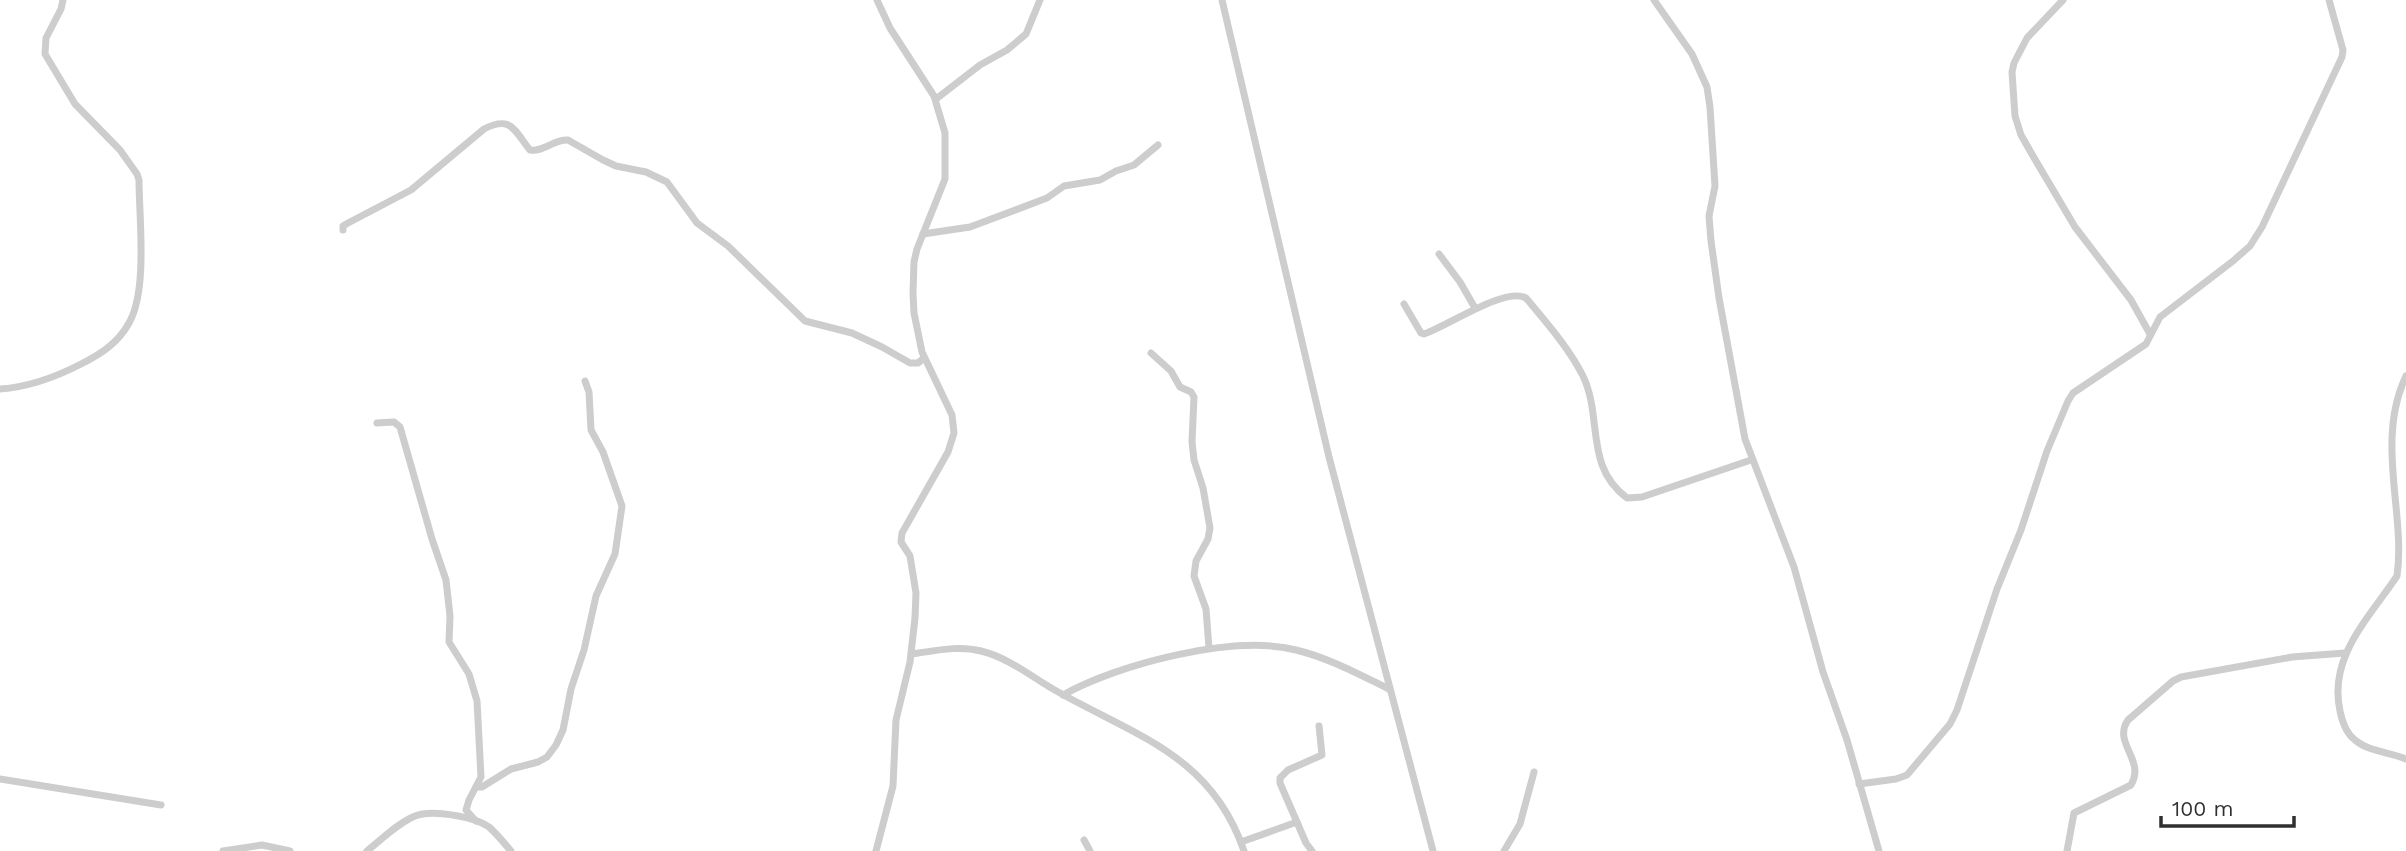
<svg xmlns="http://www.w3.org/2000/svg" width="2406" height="851" font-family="'Work Sans',sans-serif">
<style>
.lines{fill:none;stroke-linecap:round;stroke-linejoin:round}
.street{stroke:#cdcdcd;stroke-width:7}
</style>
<rect width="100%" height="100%" fill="#fff"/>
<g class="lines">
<g class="street">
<path d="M1222,0L1329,457L1433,851"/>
<path d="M1654,0L1692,54L1707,87L1710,107L1715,186L1709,216L1711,241L1719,298L1745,439L1794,567L1823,672L1847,740L1879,851"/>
<path d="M2063,0L2027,38L2014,63L2012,72L2015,116L2021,135L2033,156L2075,227L2131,300L2150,334"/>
<path d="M936,99L980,65L1007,50L1026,34L1040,0"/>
<path d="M343,230V226L348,223L411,190L484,129C511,115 514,130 530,150C544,152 554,139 568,140L603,160L616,166L646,172L667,182L697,223L728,246L805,321L852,333L882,347L910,363H918L924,358"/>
<path d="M923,234L970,227L1047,198L1064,186L1100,180L1116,171L1134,165L1158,145"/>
<path d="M1439,254L1460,282L1475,308"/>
<path d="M1404,304L1421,333L1424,334C1446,327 1506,286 1526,298C1546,322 1569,348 1583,376C1603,418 1584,466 1627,498L1642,497L1751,460"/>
<path d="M1151,353L1171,371L1180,387L1191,392L1194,397L1192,442L1194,460L1203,488L1210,528L1208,539L1196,561L1194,576L1206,609L1209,648"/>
<path d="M2406,376C2375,441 2406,514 2397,576C2369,618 2328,657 2340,711C2342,721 2347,734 2355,740C2369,752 2390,752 2406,759"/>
<path d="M0,389C29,387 56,377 81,364C101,354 118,343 129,323C148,290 139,217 139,180L137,174L120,150L75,104L45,54L46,38L61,9L63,0"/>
<path d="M377,423L394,422L400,427L432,539L446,580L450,616L449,642L469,674L477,701L481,777L469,800L466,810L476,821"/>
<path d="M912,654C934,651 958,645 981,651C1010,658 1034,679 1060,693C1139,737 1212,757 1244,851"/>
<path d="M1063,695C1118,664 1234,634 1296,650C1329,658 1358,674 1389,689"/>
<path d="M0,779L161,805"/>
<path d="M1859,784L1896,779L1907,775L1950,724L1957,710L1997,589L2021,530L2047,451L2068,401L2073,393L2146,344L2160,317L2233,261L2250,246L2262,227L2342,57L2343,50L2329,0"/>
<path d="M476,787H482L511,769L538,762L547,757L556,745L563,730L571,689L584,650L596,596L615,554L622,506L603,452L591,430L589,392L585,381"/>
<path d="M1084,840L1090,851"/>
<path d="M1241,842L1297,822"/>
<path d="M223,851L262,845L290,851"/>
<path d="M367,851C382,839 398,823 415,816C432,809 475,817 489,827C497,834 504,843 511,851"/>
<path d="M876,851L893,786L896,720L910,662L915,618L916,593L910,556L901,542L902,533L948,452L954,433L952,415L922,352L914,313L913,293L914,262L917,249L945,179V133L934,96L890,28L877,0"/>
<path d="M1312,851L1306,843L1280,783V778L1288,770L1322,755L1319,726"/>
<path d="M1504,851L1520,824L1534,772"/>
<path d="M2067,851L2074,813L2131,785C2146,760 2112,743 2128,720L2173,681L2181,677L2292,657L2345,653"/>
</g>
</g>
<path d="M2161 816v10h133v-10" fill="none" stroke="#303030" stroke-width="3.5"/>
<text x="2172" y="816" font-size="21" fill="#303030" stroke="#ffffff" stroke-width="5" paint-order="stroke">100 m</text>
</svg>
